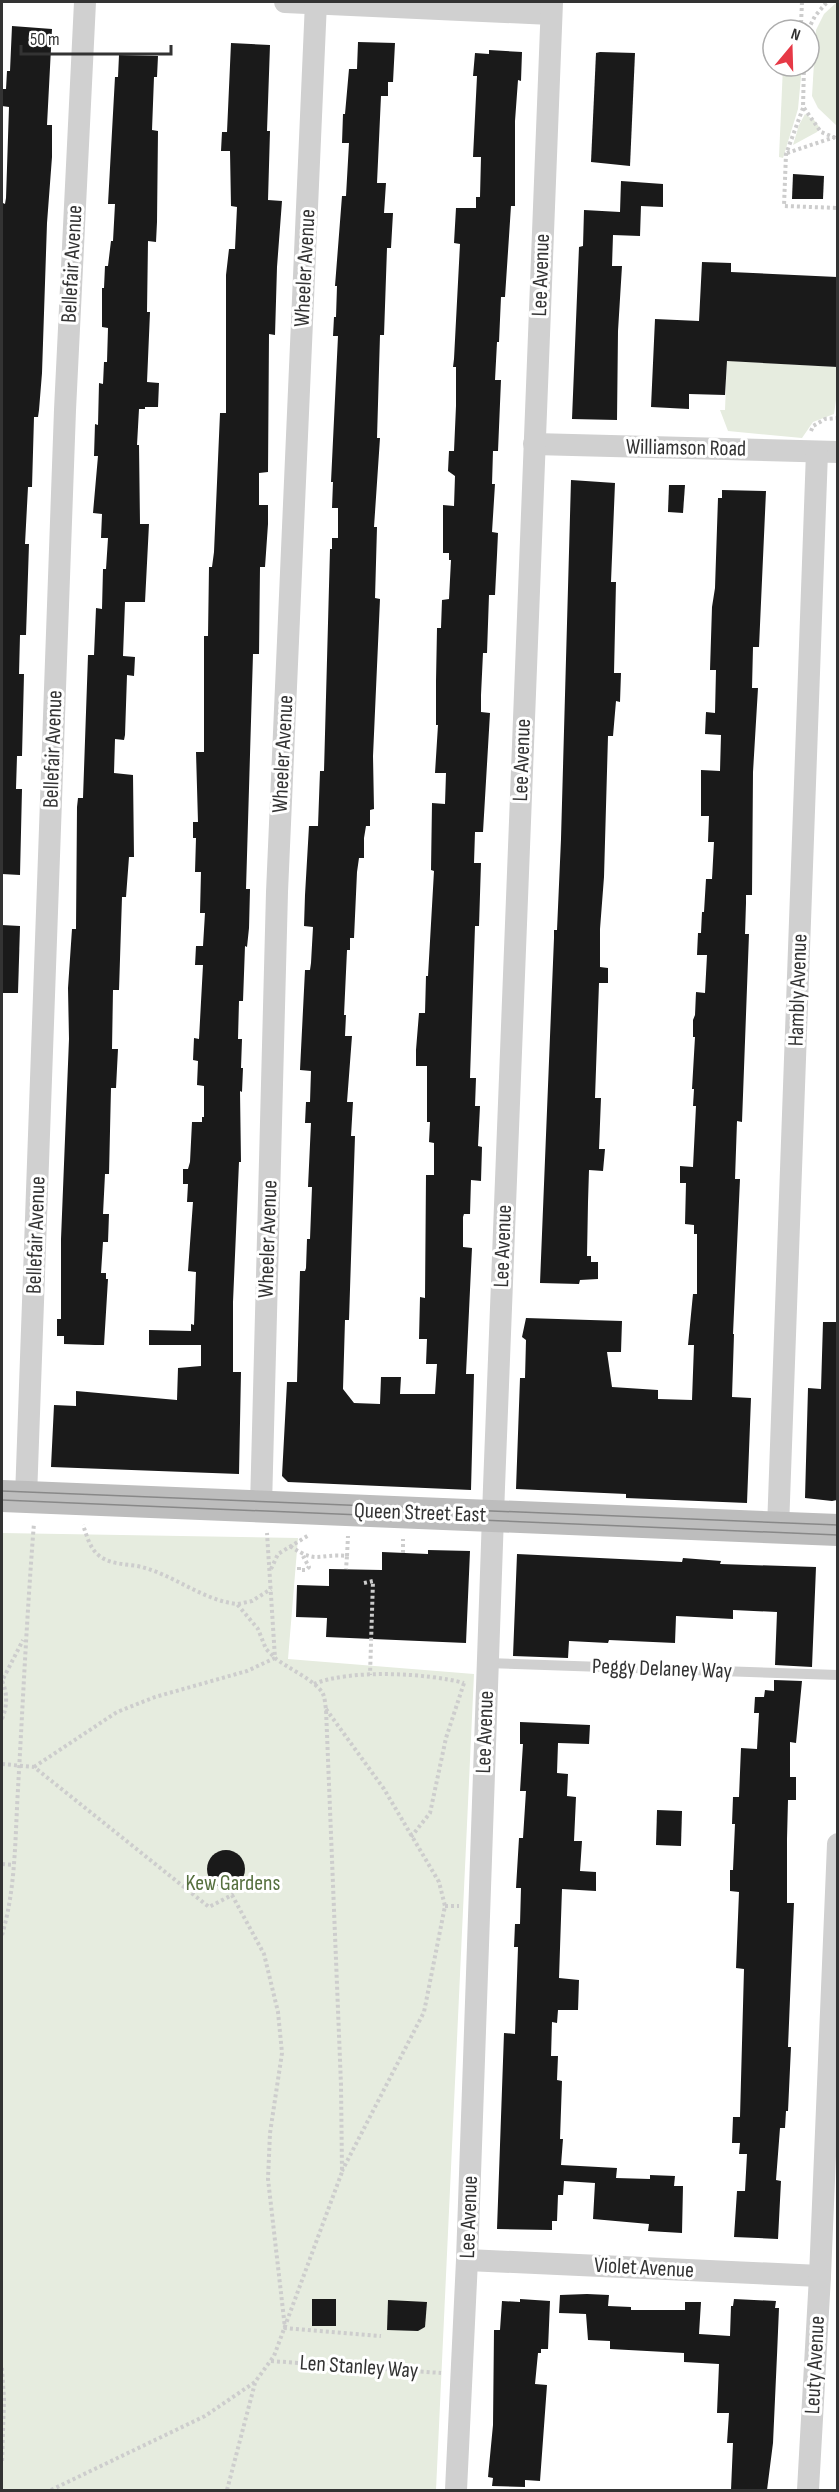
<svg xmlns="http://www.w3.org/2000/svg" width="839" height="2492" font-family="'Sofia Sans Condensed',sans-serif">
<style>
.green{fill:#e6ecdf}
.building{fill:#1a1a1a}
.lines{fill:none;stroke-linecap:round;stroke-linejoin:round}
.path{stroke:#cdcdcd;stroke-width:4;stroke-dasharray:3 3;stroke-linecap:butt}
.service{stroke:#d0d0d0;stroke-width:10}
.minor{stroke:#d0d0d0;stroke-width:22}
.secondary{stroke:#bdbdbd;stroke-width:32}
.tram{stroke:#888;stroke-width:1.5}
.labels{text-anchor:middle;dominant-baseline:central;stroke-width:6;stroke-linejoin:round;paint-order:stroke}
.street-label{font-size:22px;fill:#333;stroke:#fff}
.park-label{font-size:22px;fill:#56703f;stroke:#fff}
</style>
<rect width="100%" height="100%" fill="#fff"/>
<g class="green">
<path d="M837,2V126L818,108L812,96L816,30L824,14Z"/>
<path d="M783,66H802L798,109L783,158L779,157Z"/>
<path d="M805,114L814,120L820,128L817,132L793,145L799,125Z"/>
<path d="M727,358L732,361L837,367V393L834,414L813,422L802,438L728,431L720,410H725Z"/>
<path d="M2,1533L298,1538L288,1659L474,1674L436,2490H2Z"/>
</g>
<g class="building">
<path d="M12,26L52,29L47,125H52V157L47,223L42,373L39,410L38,417H34L32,487H28L25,544H29L26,635H20L19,674H24L22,756H17L16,789H22L20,875L2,874V224L3,203L5,204L6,198L9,107L2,106V89H6L7,71H10Z"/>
<path d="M358,42L395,43L393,82H388V96H381L377,183H386L384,213H393L391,248H387L384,335H380L377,438H380L374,527H377L375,598L380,599L373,756L374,809L370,810V826H366L364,838V858H359L357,872L354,938H350V950H347L344,1015H346L345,1036H352L347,1102H353L351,1136H355L349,1320H345L343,1389L354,1403L380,1404L381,1377H401L400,1394H435L437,1364H426L427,1339H419L420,1297L425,1298L426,1175H434V1143L429,1142L430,1122H427V1066H416V1050L419,1013H425L426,976H428L434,871L431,870L432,803L445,804L446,773H435L438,725H436V681L437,628H441L442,600L449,599L451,560H449V553H443V505L454,506L455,476L448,471L449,451H454L456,406V367H453L454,359L460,244L454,243L456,208H476V197H480L481,157H473L477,76H473L475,53L489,54V50L522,52L521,81L518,80L515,121V206H511L505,297H501L499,342H497L495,380H501L498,451H493L492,484H495L492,532L498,533L497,555L495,595H489L487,653H483L481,695V712L490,713L483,832H475L474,863H481L479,926H475L470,1078H476L475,1106H480L478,1146L482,1147L481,1181L471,1180L470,1214H464L463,1217V1247L472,1248L466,1374H474L471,1490L288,1482L282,1476L287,1382H297L300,1271H305L306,1268L307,1239H310L312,1187H308L311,1123H305L306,1102H310L311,1071L300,1070L305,970H310L311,963L313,927L304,926L305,895L309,826H318L320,771H324L330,549H332V538H338V508H332L333,482H331L338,336H333L334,317H336L337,286H335L342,196H346L349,143H342L343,114H345L349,69H357Z"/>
<path d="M231,43L270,45L267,131H270L268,200L282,201L277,267L275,335L269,334L268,472L259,473V505H268V524L265,567H260L259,654H253L246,889H250L249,928L247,947L245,946L243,1001H239L238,1039H242L241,1068H243L242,1092L240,1091L241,1162H239L233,1302V1372H241L239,1474L51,1467L54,1405L76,1406V1391L177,1400L178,1368L201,1366V1345H149V1330L191,1331V1324L194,1325L196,1272L188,1271L193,1202H187L188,1184H183V1169H188L190,1162L192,1122H202V1117H204V1086L197,1085L198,1061L193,1060L194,1038L199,1039L203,965H195L196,946H203L205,913H200L201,872H195L196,838H193V822H198L196,752H204V636H208L209,567H212L214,552L220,413H226V275L229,249H235L237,207L231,206L230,151H221L222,132H227Z"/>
<path d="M600,52L635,53L630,166L591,162L596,53Z"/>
<path d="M119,55L158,56L157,77H154L152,130L158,131L157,222L156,242L148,241L147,312H150L147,382L159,383L158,407H145V409H139L137,445H139L140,524H149L145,602H125L123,656L135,657L134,676L127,675L125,735L124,740L115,739L114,773L133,775L134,857H129L126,897H122L119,990H113L112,1049H118L116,1088H111L109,1174H105L103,1214H109L108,1242H103L101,1273H106V1279H108L104,1345H95L64,1344V1336H57V1319H61V1239L69,1039L68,988L72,929H76L77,807L78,798H83L88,655H94L96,608L102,609L103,569H106L108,538H101L102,514L93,513L98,456H94L95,424L98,425L99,383L103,384L104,362H107L108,328L102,327V288H104L105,266H108L111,241H113L115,204H108L115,77H118Z"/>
<path d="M793,174L824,176L823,199H792Z"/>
<path d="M621,181L663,184V207L641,206L640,236L613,235L612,266H622L618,331L617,420L572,419L579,247L583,246L584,210L620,212Z"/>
<path d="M702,262L731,263V272L837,277V367L727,361L725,395L689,394V409L651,407L655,319L699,321Z"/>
<path d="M571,480L615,483L611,582H616L614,673H621L620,702L616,701L613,736H608L604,877L600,929V967L608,968V983H599L595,1098H601L599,1149H605L603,1171L589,1170L588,1202L587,1256H591V1262H598V1279L580,1280L579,1284L540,1283L554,938V930H557L561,839Z"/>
<path d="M669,485H685L683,513L668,512Z"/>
<path d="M722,490L766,491L759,647H753L752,688H758L753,772L752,895H746V903L745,934H749L742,1122L737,1121L735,1179H740L733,1334H734L732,1397L751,1398L747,1503L626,1498V1494L516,1489L520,1378H525L526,1340L522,1337L526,1318L622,1321L621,1352H607L612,1387L658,1390V1399L692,1400L694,1345H688L693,1294H697V1234H694V1225L685,1224L686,1183H680V1166L693,1167L696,1106H693L694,1089H692L695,1037H693V1020L695,1015L696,992L705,993L707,955H697L698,933H701L702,912H704L706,879H712L714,842H708L709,816H701V770L720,771L721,735L705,734L706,712L715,713L716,670H710L712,607L715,588L718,498H722Z"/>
<path d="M2,925L20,926L18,993H2Z"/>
<path d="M823,1322H837V1500L832,1501L805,1498L808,1388L821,1389Z"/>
<path d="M428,1550L470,1551L466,1643L326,1637L327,1618L296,1617L297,1585L329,1586V1569L382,1570V1552L428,1554Z"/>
<path d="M517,1554L682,1562L683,1558L721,1561L720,1564L816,1567L812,1667L775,1665L777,1612L733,1610V1619L676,1616L675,1643L609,1640L608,1643L569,1641L568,1658L513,1656Z"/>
<path d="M774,1680L802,1681L796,1743L790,1742V1777H796V1800H788L787,1839V1903H794L788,2047H791L788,2111H786L785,2128H780L776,2180L781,2181L778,2239L734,2237L737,2191H745L747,2154H739L740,2143H732L733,2117H740L744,1969L736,1968L739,1892L730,1891V1870H733L735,1824H732L733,1797H739L741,1748L757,1749L759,1713H754L755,1697H764L765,1690L774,1691Z"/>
<path d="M520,1722L590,1725L589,1744L558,1743L557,1773L568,1774L567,1796L576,1797L574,1841H582L580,1871L596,1872V1891L562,1889L559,1978L579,1980L578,2010H558L557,2023L552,2022L551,2056H558L557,2080L562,2081L560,2139H563L561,2165L617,2168L616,2178L650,2179V2175L675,2176L674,2186H683L682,2233L648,2231L649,2224L593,2219L595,2183L564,2181L563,2195H558L557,2221H552V2230L497,2229L504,2033L515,2034L518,1947H514L515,1924H520L521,1888H516L519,1838H523L526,1791H520L523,1744H520Z"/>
<path d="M657,1810L682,1811L681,1846L656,1845Z"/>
<circle cx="226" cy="1869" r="19"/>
<path d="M587,2294L609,2295L608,2306L631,2307V2310H685V2302H701L699,2334L730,2336L731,2306H733L734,2299L776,2301L775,2308H779L777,2355L773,2443L767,2490H731L733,2443H727L729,2413H717L719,2364L684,2362V2353L610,2349V2341L588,2340L586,2314L559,2313L560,2295Z"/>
<rect x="312" y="2299" width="24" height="27"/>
<path d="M520,2299L550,2301L548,2349H541V2353H538L535,2384L547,2385L540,2481L525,2480V2487L492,2486L493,2478L488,2477L493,2425L494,2330H500L502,2301L520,2302Z"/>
<path d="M388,2300L427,2302L425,2327L418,2331L387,2330Z"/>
</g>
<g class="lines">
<g class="path">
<path d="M802,2L801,24L808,29"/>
<path d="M808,30L815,16L827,2"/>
<path d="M804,66L803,108L786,154L784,206L838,208"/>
<path d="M804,108L821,132L838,139"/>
<path d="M787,153L835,137"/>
<path d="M811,431L813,426L825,419L838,418"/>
<path d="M290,1546C318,1565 318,1553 347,1556L346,1569"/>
<path d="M403,1553V1539"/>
<path d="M347,1556L348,1536"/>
<path d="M299,1567V1570H306L309,1567L303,1556"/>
<path d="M271,1569L278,1554L309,1535"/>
<path d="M364,1583L373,1581L370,1675"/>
<path d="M238,1604L252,1601L271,1589"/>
<path d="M314,1684C350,1669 427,1673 464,1683"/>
<path d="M326,1709L384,1789L439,1882L445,1906L424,2012L342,2171"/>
<path d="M2,1719C7,1707 8,1694 2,1681L23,1640"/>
<path d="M2,1764L34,1767L209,1907L232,1895L264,1954L278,2012L282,2053L270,2133L268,2179L285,2328L381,2336"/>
<path d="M34,1767L117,1712L155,1697L247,1671L275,1658L266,1649L258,1629L237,1604C201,1600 172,1573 137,1566C124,1564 111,1564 101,1557C90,1550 87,1536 83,1525"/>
<path d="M411,1837L430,1813L446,1738L464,1683"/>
<path d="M2,1864L13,1865"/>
<path d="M445,1906H459"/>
<path d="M2,1935C16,1888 15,1837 18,1789C23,1700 27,1612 34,1523"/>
<path d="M271,2361L441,2373"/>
<path d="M2,2368L4,2399L2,2463"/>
<path d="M51,2490L205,2416L255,2382L274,2356L342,2172L341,2085L326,1709C325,1704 325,1698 323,1694C317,1681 287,1668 275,1658L267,1533"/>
<path d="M227,2490L255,2383"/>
</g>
<path class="service" d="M487,1663L838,1675"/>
<g class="minor">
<path d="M285,2L551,14"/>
<path d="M534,444L838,452"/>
<path d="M26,1497L65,410L85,2"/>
<path d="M261,1506L277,892L316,2"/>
<path d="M778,1528L817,452"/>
<path d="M467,2260L820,2276"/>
<path d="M456,2490L467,2260L494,1487L552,2"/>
<path d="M808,2490L820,2276L838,1844"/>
</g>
<path class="secondary" d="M2,1496L838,1530"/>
<g class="tram">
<path d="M2,1491L838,1525"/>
<path d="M2,1500L838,1535"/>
</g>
</g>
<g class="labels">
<g class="street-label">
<text transform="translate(72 264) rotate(-87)">Bellefair Avenue</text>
<text transform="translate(305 268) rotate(-87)">Wheeler Avenue</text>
<text transform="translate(541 275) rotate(-88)">Lee Avenue</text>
<text transform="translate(686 448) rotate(1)">Williamson Road</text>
<text transform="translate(53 749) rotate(-88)">Bellefair Avenue</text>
<text transform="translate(283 754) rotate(-87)">Wheeler Avenue</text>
<text transform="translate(522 760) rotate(-88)">Lee Avenue</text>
<text transform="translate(798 990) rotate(-88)">Hambly Avenue</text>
<text transform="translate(36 1235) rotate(-88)">Bellefair Avenue</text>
<text transform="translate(268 1239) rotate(-88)">Wheeler Avenue</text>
<text transform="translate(503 1246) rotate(-88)">Lee Avenue</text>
<text transform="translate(420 1513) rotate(2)">Queen Street East</text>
<text transform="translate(662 1669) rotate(2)">Peggy Delaney Way</text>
<text transform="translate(485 1732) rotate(-88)">Lee Avenue</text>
<text transform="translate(469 2217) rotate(-88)">Lee Avenue</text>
<text transform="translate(644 2268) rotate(3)">Violet Avenue</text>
<text transform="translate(815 2365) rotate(-87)">Leuty Avenue</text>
<text transform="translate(359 2367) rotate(4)">Len Stanley Way</text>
</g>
<g class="park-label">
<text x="233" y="1883">Kew Gardens</text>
</g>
</g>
<rect width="839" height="2492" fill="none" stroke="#333333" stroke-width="6"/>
<g transform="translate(791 48) rotate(19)"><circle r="28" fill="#ffffff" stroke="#adadad" stroke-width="1.5"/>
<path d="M0-4.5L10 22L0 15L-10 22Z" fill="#e63946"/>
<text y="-9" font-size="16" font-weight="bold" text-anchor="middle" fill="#333333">N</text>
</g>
<path d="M21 45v9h150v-9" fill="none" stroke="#333333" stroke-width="3"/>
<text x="30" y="45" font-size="18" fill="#333333" stroke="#ffffff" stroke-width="4.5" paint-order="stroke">50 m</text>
</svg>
